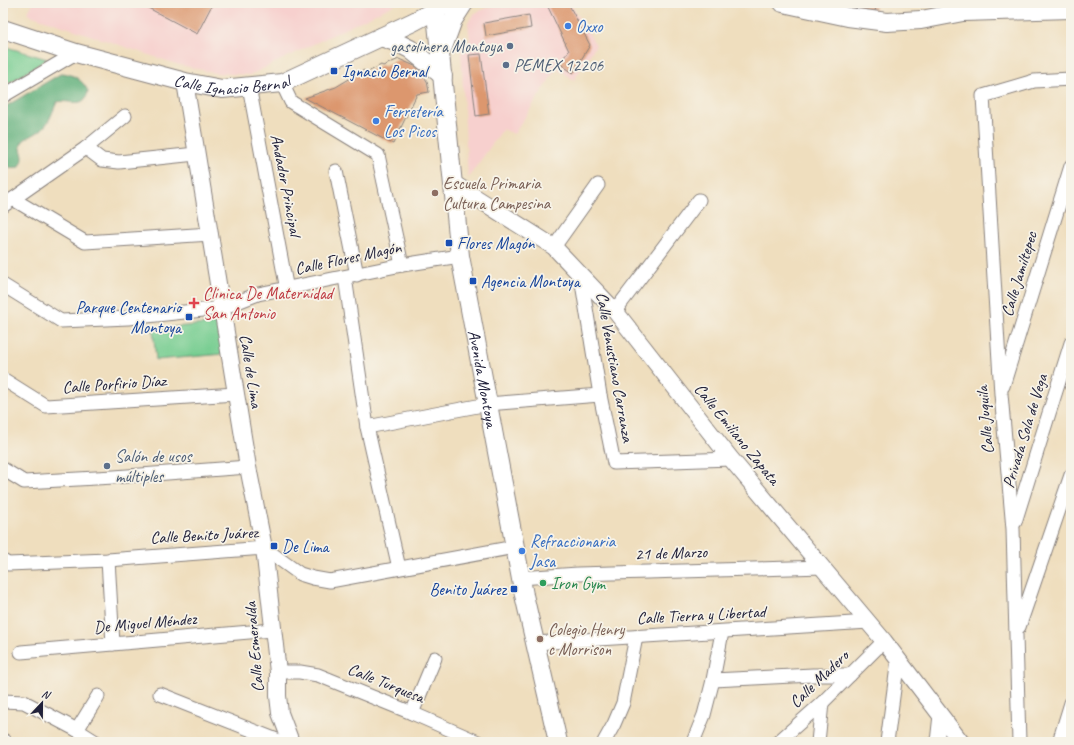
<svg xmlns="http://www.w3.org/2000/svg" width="1074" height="745" font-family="Caveat,sans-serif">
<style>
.built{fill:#f7d0ce}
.green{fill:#77cd91;stroke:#4c7866}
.forest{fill:#61b07b;stroke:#42695b}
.building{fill:#dc976e}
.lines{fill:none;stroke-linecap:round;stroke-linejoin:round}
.minor-casing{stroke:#88807c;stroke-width:15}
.tertiary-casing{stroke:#88807c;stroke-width:18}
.secondary-casing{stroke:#88807c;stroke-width:20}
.minor{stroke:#fff;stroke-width:13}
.tertiary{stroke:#fff;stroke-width:16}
.secondary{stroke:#fff;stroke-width:18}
.shop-dot{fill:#3f7fe0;stroke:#f7f3e8;stroke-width:1.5}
.service-dot{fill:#5c6f8a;stroke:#f7f3e8;stroke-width:1.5}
.transit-dot{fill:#1a4fb4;stroke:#f7f3e8;stroke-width:1.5}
.education-dot{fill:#8d6e63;stroke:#f7f3e8;stroke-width:1.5}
.health-dot{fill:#e0444e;stroke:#f7f3e8;stroke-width:1.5}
.leisure-dot{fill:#2e9e5b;stroke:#f7f3e8;stroke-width:1.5}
.labels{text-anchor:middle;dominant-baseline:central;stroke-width:3.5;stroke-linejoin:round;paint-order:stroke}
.shop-label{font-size:17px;fill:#366cbe;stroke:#f7f3e8;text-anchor:start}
.service-label{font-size:17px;fill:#4e5e75;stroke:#f7f3e8;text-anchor:start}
.transit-label{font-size:17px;fill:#164399;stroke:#f7f3e8;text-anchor:start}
.street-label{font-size:17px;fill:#22223b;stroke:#f7f3e8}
.education-label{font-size:17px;fill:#785e54;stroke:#f7f3e8;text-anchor:start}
.health-label{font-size:17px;fill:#be3a42;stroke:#f7f3e8;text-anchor:start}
.leisure-label{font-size:17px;fill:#27864d;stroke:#f7f3e8;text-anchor:start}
</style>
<rect width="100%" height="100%" fill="#f7f3e8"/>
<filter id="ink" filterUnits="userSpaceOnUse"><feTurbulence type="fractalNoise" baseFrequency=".025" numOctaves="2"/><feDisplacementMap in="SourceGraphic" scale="8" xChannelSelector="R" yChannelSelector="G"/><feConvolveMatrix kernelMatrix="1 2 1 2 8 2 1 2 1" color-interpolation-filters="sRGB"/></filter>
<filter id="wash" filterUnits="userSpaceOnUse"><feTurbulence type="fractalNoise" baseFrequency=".012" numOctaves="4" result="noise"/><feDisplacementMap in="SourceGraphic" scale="16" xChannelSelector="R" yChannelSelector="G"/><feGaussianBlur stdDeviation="0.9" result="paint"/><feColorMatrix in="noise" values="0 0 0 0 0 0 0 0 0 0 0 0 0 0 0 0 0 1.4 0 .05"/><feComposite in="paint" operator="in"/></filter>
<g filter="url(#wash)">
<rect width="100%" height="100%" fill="#efdebe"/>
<g class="built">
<path d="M33,3H398L250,75L215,73L176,64L27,14Z"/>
<path d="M498,3H570L596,45L574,80L557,68L514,134L503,129L468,178L461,51L470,40L468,23L471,18L475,13Z"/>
</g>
<g class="green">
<path d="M3,46L47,59L3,87Z"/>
<path d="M219,323L224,354L156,360L153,329Z"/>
</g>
<path class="forest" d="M62,73C74,74 83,81 88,91C85,110 69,99 57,102C53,110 50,121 44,127C38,134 28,136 23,141C16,150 29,155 19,167L11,168L3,162V108Z"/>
<g id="blocks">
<g class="building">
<path d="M139,3H213L197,34Z"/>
<path d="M557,3H568L590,45L573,73L559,63L569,51L548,7Z"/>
<path d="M834,3H877L873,19L834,7Z"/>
<path d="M529,15L531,28L486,36L484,23Z"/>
<path d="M481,54L489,114L476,116L469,55Z"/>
<path d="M399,59L417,67L427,81L429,92L417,94L393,144L305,98L336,87L364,70L366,73L381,65L383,66Z"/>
</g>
</g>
</g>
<g filter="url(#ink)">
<use href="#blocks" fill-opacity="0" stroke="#88807c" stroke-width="1"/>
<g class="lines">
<defs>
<g id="minor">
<path d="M282,83L291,102L378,155L402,265"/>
<path d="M249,86L287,290"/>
<path d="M3,96L76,53"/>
<path d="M86,148L102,160L119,162L196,154"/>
<path d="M336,171L357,275"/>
<path d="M13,199L85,242L211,234"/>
<path d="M3,206L86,148L125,116"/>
<path d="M554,247L598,185"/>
<path d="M345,277L367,427L399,568"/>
<path d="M581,277L600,395L614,463L731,459"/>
<path d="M3,285L61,321L128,318L222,308L258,294L402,265L460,256"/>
<path d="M615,311L699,200"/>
<path d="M3,379L46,406L236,394"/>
<path d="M1003,386L1071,166"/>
<path d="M367,427L488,404L600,395"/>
<path d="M3,469L24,482L114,477L248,467"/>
<path d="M1015,522L1071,343"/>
<path d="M108,560L113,644"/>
<path d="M3,561L8,564L108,560L264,548L300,574L313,578L330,581L515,547"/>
<path d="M520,578L578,574L823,567"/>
<path d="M1019,627L1071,475"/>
<path d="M535,643L869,622"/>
<path d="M21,652L272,630"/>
<path d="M278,672H300L318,675L412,713L478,742"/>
<path d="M713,680L813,675H850"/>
<path d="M160,694L282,742"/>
<path d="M3,701L24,702L77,730L96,742"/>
<path d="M412,713L435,658"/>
<path d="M77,730L98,696"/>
<path d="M3,740L6,742"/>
<path d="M604,742L614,724L623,703L636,637"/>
<path d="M693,742L704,715L713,680L722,632"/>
<path d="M778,742L822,703L884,641"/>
<path d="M818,742L822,703"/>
<path d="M887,742L898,659"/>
<path d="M937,742L940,715"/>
<path d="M1019,742L1013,529L1001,394L983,96L1034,81L1071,79"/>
<path d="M1059,742L1071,703"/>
</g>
<g id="tertiary">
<path d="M185,82L248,467L264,548L278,672V696L280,713L291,742"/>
<path d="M453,183L554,247L615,311L731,459L884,641L961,742"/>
</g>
<g id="secondary">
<path id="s1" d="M435,3L460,256L524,595L558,742"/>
<path d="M783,3L848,17L887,22L921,20L963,12L1071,9"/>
<path id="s2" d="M3,29L76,53L185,82L222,89L282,83L413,22L449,3"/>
<path d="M381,37L398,43L410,49L443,76"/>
<path d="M442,50L453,20L464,3"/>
</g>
</defs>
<use href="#minor" class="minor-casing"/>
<use href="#tertiary" class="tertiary-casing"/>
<use href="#secondary" class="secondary-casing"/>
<use href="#minor" class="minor"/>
<use href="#tertiary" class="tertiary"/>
<use href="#secondary" class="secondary"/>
</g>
</g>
<g class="shop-dot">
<circle cx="568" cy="26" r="4"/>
<circle cx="376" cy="121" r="4"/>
<circle cx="522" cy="551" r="4"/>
</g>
<g class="service-dot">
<circle cx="510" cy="46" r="4"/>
<circle cx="506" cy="65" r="4"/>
<circle cx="107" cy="466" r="4"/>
</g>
<g class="transit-dot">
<rect x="330" y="67" width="8" height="8" rx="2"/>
<rect x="445" y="239" width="8" height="8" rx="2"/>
<rect x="469" y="277" width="8" height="8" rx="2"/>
<rect x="185" y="313" width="8" height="8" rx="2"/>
<rect x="270" y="542" width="8" height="8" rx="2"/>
<rect x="510" y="585" width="8" height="8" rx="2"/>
</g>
<g class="education-dot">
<circle cx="435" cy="193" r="4"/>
<circle cx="540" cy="639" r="4"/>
</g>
<path class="health-dot" d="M192 297h4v4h4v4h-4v4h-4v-4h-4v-4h4z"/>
<circle class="leisure-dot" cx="543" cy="583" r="4"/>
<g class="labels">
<g class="shop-label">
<text x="576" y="26">Oxxo</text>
<text x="384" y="111">Ferretería<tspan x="384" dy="20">Los Picos</tspan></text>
<text x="530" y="541">Refraccionaria<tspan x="530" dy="20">Jasa</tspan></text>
</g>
<g class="service-label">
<text x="502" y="46" text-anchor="end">gasolinera Montoya</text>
<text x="514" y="65">PEMEX 12206</text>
<text x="115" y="456">Salón de usos<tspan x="115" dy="20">múltiples</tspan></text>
</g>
<g class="transit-label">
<text x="342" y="71">Ignacio Bernal</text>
<text x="457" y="243">Flores Magón</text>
<text x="481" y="281">Agencia Montoya</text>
<text x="181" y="307" text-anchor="end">Parque Centenario<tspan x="181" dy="20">Montoya</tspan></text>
<text x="282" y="546">De Lima</text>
<text x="506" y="589" text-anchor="end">Benito Juárez</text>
</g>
<g class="street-label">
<text stroke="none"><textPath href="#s2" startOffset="237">Calle Ignacio Bernal</textPath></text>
<text transform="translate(286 185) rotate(79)">Andador Principal</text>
<text transform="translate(348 258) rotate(-12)">Calle Flores Magón</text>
<text transform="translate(1019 274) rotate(-73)">Calle Jamiltepec</text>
<text transform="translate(615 367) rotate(80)">Calle Venustiano Carranza</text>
<text transform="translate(251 371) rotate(81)">Calle de Lima</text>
<text stroke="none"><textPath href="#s1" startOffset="379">Avenida Montoya</textPath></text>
<text transform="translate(114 384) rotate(-4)">Calle Porfirio Díaz</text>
<text transform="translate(985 420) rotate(-95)">Calle Juquila</text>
<text transform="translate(1025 431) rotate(-73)">Privada Sola de Vega</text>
<text transform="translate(737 434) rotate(51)">Calle Emiliano Zapata</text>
<text transform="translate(204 535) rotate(-3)">Calle Benito Juárez</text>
<text transform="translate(671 553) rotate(-2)">21 de Marzo</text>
<text transform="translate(701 615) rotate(-3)">Calle Tierra y Libertad</text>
<text transform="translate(145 623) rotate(-5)">De Miguel Méndez</text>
<text transform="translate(254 647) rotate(-95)">Calle Esmeralda</text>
<text transform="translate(819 679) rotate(-44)">Calle Madero</text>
<text transform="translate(386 683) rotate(22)">Calle Turquesa</text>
</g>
<g class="education-label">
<text x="443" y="183">Escuela Primaria<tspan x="443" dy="20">Cultura Campesina</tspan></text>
<text x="548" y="629">Colegio Henry<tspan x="548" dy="20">c Morrison</tspan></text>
</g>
<g class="health-label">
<text x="203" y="293">Clinica De Maternidad<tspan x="203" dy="20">San Antonio</tspan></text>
</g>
<g class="leisure-label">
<text x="551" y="583">Iron Gym</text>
</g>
</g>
<rect width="1074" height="745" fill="none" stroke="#f7f3e8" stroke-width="16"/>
<g transform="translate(42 703) rotate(22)" stroke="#f7f3e8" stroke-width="3" paint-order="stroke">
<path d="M0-3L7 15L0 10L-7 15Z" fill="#22223b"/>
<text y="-6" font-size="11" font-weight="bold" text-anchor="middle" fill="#22223b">N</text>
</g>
</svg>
